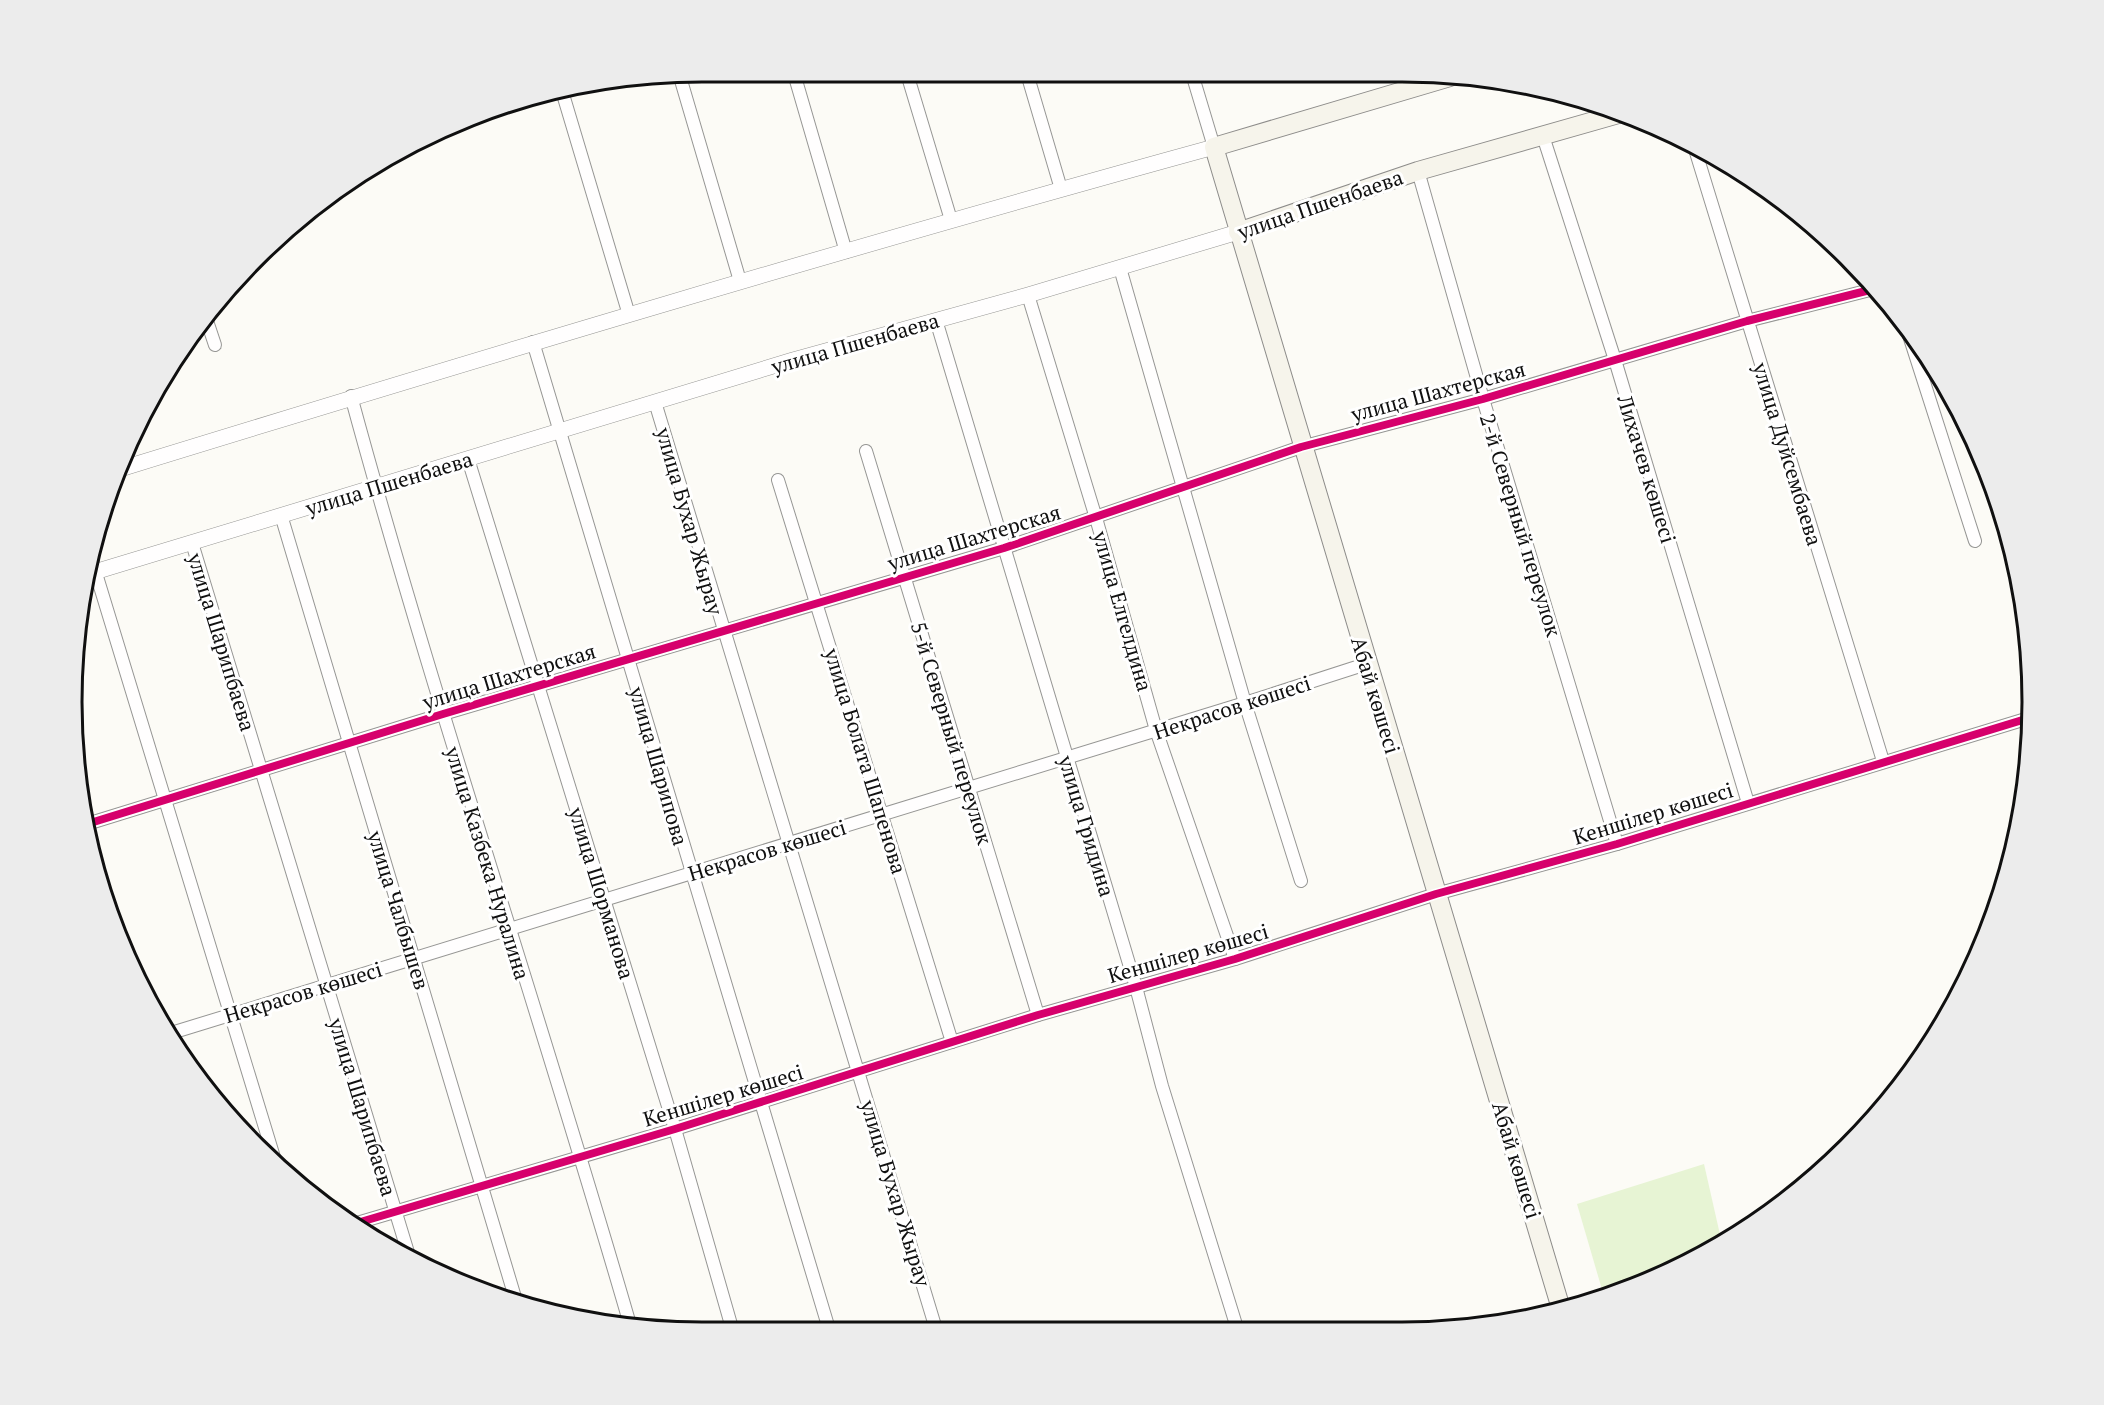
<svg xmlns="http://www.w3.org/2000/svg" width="2104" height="1405" font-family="'PT Serif',serif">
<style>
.green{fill:#e7f4d4}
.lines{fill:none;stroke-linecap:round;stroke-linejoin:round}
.minor-casing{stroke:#969694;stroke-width:14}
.tertiary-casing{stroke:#969694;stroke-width:16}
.secondary-casing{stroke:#8d8c8a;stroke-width:20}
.minor{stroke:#fffefe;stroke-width:12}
.tertiary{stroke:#fffefe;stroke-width:15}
.secondary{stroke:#f6f4eb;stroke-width:18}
.cycleway-casing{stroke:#fff;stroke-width:11}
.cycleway{stroke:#d6006c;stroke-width:8}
.labels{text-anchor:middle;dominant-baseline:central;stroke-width:6;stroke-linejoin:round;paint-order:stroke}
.street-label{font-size:21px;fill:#101010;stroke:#fff}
.rim{fill:none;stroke:#101010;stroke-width:3}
</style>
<rect width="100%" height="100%" fill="#fcfbf6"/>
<path class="green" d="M1704,1164L1721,1239L1719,1244L1680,1268L1603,1293L1577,1204Z"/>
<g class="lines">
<defs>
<g id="minor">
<path d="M680,77L740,281"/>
<path d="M795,77L846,252"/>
<path d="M908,77L951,220"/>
<path d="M1028,77L1061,189"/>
<path d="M1193,77L1214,147"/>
<path d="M562,91L629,315"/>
<path d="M1543,136L1615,360L1748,803"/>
<path d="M1694,146L1883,761"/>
<path d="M1418,171L1483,399L1617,844"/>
<path d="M1120,268L1245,703L1301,881"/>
<path d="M1028,295L1096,518L1156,730L1235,959"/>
<path d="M205,315L215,345"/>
<path d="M936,320L1136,987L1162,1086L1238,1331"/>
<path d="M1906,326L1975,541"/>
<path d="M533,342L829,1329"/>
<path d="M351,396C436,709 541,1016 631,1328"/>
<path d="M655,402L936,1329"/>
<path d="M866,451L1038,1015"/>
<path d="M468,459L675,1129L732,1328"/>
<path d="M778,480L952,1042"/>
<path d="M281,515L517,1304"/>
<path d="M192,543L410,1259"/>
<path d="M91,557L277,1167"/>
<path d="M87,824L443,714L1004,548L1301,447L1483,399L1747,321L1874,289"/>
<path d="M168,1034L1245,703L1366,664"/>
<path d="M357,1223L675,1129L1038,1015L1235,959L1436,894L1617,844L2029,718"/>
</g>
<g id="tertiary">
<path d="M117,470C481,358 846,248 1214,147"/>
<path d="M88,574L793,360L1028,295L1238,232"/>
</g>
<g id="secondary">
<path d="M1450,77L1214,147L1562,1312"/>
<path d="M1238,232L1418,171L1622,113"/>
</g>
</defs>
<use href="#minor" class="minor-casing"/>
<use href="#tertiary" class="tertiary-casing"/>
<use href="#secondary" class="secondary-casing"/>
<use href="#minor" class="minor"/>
<use href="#tertiary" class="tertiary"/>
<use href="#secondary" class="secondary"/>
<defs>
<g id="cycleway">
<path d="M87,824L443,714L1004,548L1301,447L1483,399L1747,321L1874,289"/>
<path d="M357,1223L675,1129L1038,1015L1235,959L1436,894L1617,844L2029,718"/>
</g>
</defs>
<use href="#cycleway" class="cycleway-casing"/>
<use href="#cycleway" class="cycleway"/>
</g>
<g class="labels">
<g class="street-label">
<text transform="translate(1320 204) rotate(-19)">улица Пшенбаева</text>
<text transform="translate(855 343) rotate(-16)">улица Пшенбаева</text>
<text transform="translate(1438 391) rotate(-15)">улица Шахтерская</text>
<text transform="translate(1788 454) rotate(73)">улица Дуйсембаева</text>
<text transform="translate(1647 469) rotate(73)">Лихачев көшесі</text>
<text transform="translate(389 483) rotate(-17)">улица Пшенбаева</text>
<text transform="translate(690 521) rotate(74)">улица Бухар Жырау</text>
<text transform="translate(1521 525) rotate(73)">2-й Северный переулок</text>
<text transform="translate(974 537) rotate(-17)">улица Шахтерская</text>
<text transform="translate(1123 611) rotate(74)">улица Елгелдина</text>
<text transform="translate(222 642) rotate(73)">улица Шарипбаева</text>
<text transform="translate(509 676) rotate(-17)">улица Шахтерская</text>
<text transform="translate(1376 695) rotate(73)">Абай көшесі</text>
<text transform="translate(1232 707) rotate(-18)">Некрасов көшесі</text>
<text transform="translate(952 733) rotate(73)">5-й Северный переулок</text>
<text transform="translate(866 761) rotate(73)">улица Болата Шапенова</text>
<text transform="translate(659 766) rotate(74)">улица Шарипова</text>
<text transform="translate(1653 813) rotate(-17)">Кеншілер көшесі</text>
<text transform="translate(1087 826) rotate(73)">улица Гридина</text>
<text transform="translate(767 850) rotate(-17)">Некрасов көшесі</text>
<text transform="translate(488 863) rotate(73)">улица Казбека Нуралина</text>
<text transform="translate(602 893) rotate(73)">улица Шорманова</text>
<text transform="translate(399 910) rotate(73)">улица Чалбышев</text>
<text transform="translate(1188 953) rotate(-16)">Кеншілер көшесі</text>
<text transform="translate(303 992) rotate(-17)">Некрасов көшесі</text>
<text transform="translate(723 1095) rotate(-17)">Кеншілер көшесі</text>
<text transform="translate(363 1107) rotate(73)">улица Шарипбаева</text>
<text transform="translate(1517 1160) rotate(73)">Абай көшесі</text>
<text transform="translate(896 1193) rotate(73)">улица Бухар Жырау</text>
</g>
</g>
<path d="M0 0H2104V1405H0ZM702 82H1402A620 620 0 0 1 2022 702V702A620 620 0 0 1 1402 1322H702A620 620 0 0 1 82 702V702A620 620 0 0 1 702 82Z" fill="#ececec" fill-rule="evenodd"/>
<path class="rim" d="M702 82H1402A620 620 0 0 1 2022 702V702A620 620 0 0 1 1402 1322H702A620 620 0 0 1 82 702V702A620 620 0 0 1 702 82Z"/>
</svg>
